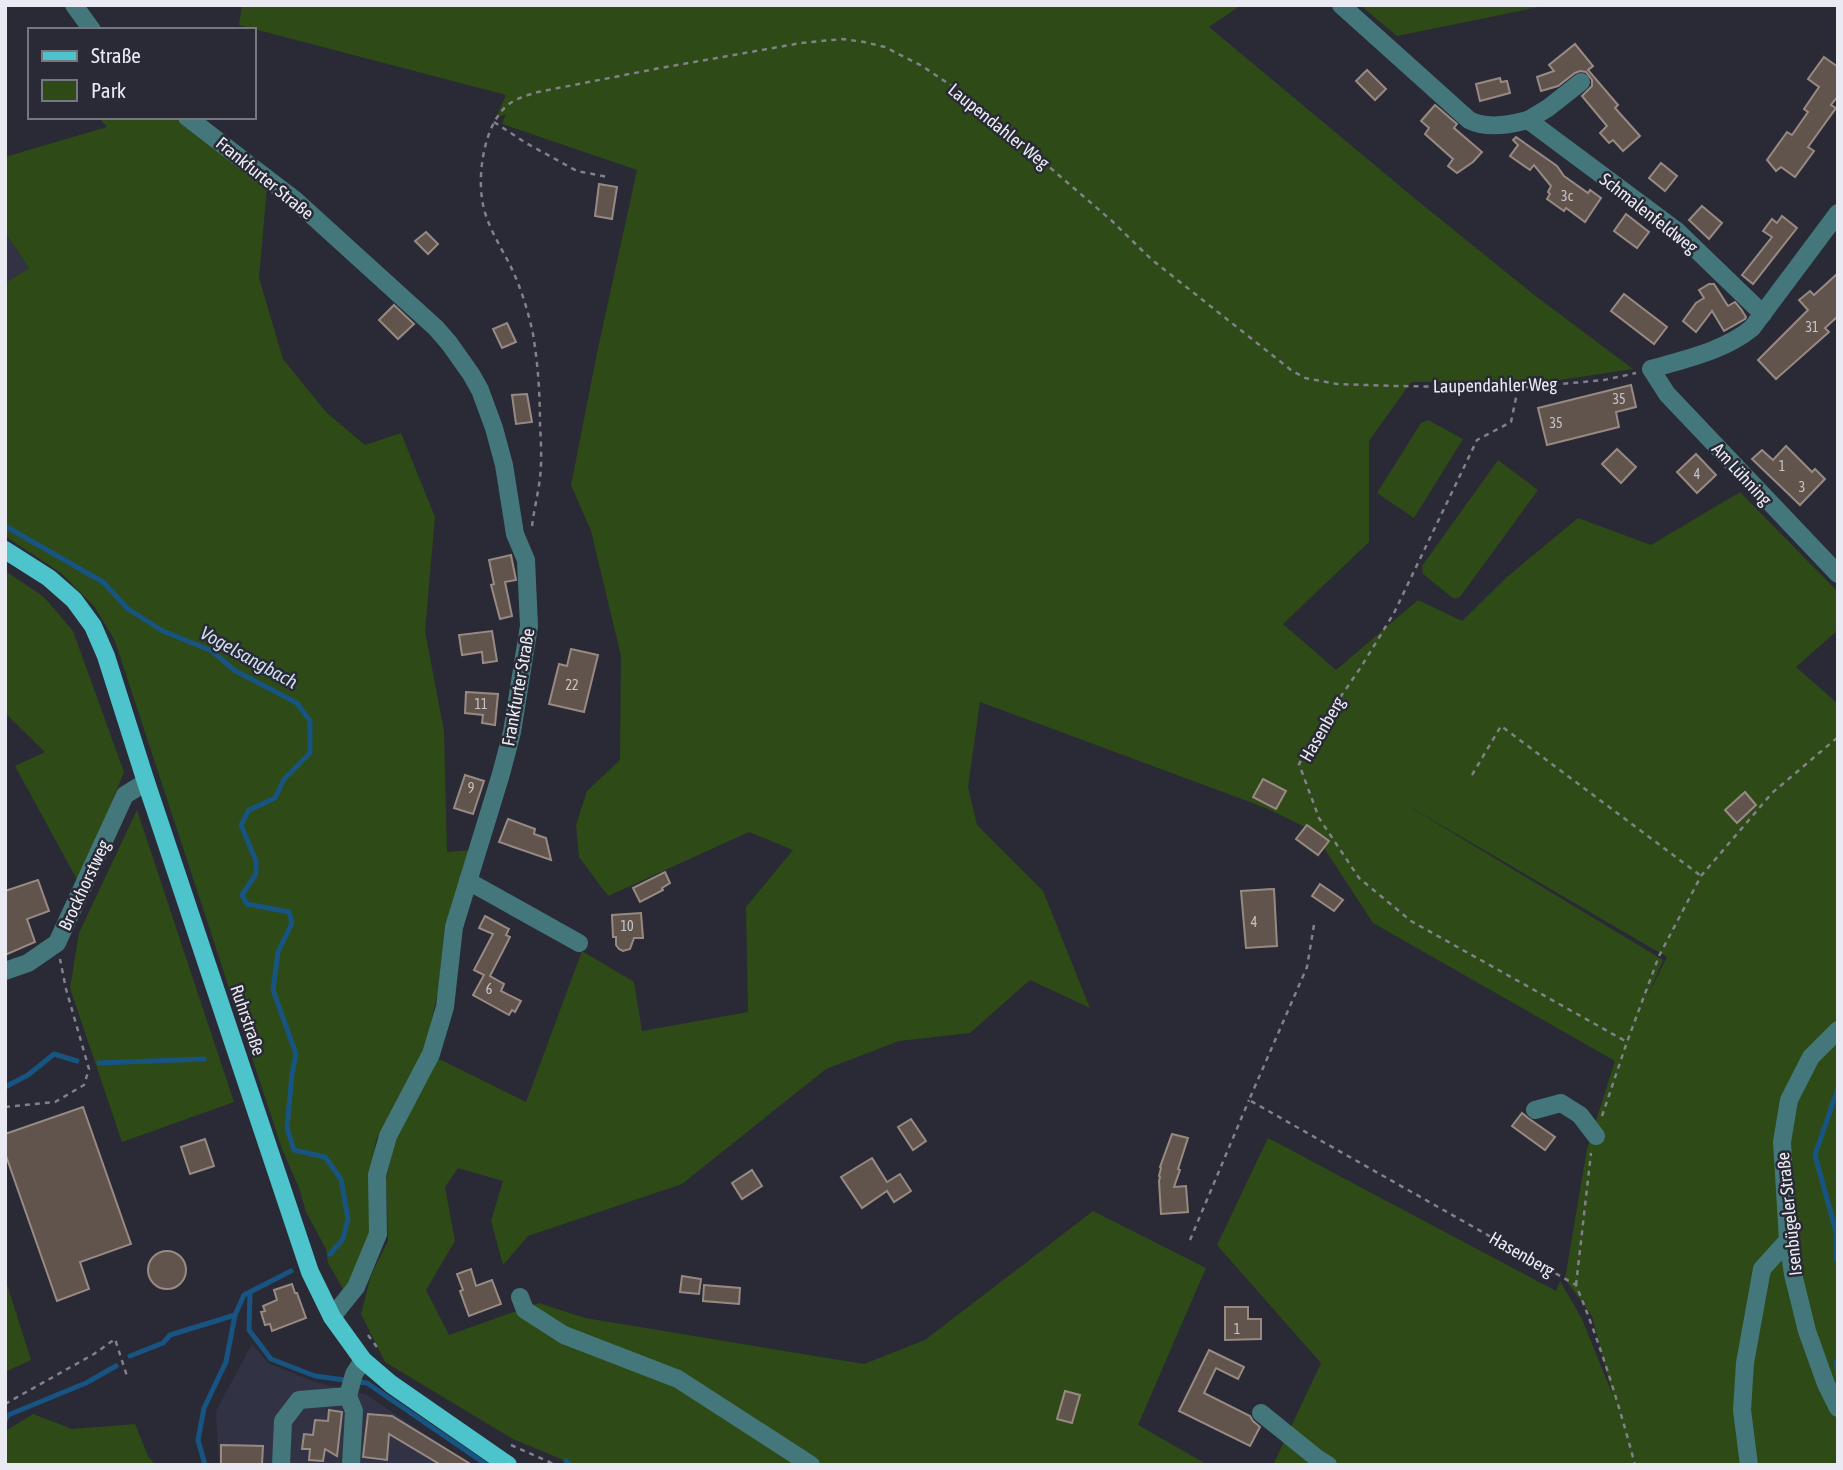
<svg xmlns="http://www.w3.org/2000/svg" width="1843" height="1470" font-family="'Asap Condensed',sans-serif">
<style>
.built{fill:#313344}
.green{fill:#2e4a16;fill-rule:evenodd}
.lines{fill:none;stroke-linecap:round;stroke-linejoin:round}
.stream{stroke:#175482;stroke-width:5}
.building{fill:#60544d;stroke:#988a83;stroke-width:2}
.path{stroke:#80818a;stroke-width:2.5;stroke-dasharray:5 5;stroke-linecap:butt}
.minor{stroke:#44777b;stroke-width:18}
.major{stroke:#4dc3cb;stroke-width:18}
.labels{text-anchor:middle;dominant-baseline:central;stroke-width:5;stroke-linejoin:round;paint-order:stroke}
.number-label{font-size:14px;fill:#c8c5c9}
.street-label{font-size:18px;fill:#eaebf2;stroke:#292a35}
.water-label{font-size:19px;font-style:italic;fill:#ccdeef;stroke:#292a35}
</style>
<rect width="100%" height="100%" fill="#292a35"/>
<g class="built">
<path d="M5,232L29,268L5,283Z"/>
<path d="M252,1344L268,1363L315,1382L365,1394L472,1465H219L216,1411Z"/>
</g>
<g class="green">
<path d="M242,5H1241L1209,27L1413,197L1533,294L1633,369L1560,380L1411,382L1369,441V542L1283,624L1336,670L1418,600L1462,621L1507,577L1578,518L1651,545L1740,492L1838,592V630L1796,667L1838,704V1465H1273L1321,1363L1217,1245L1268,1138L1556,1291L1560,1281L1582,1319L1613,1396L1592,1316L1565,1279L1587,1149L1615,1061L1373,923L1313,831L1266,808L980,702L968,787L977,825L1043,891L1090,1008L1030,980L970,1033L899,1041L826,1069L682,1184L528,1236L503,1265L491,1221L503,1181L458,1168L445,1187L455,1241L426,1290L449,1335L539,1303L585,1318L864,1364L925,1340L1093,1211L1206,1268L1138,1425L1208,1465H567L561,1459L513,1439L385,1362L361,1314L371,1275L388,1241L386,1179L394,1144L437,1058L526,1102L582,951L634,982L642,1031L748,1012L746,907L793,850L749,832L608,896L579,857L576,825L587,791L620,760L621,656L591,531L571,485L597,353L637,170L502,124L506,114L496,118L506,95L239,25ZM1400,801L1667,957L1647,997L1663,960Z"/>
<path d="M1360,5H1549L1397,36Z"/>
<path d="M98,117H178L267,187L259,278L283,359L326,412L365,445L401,433L435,517L425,631L444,731L447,852L471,850L445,926L438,991L426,1046L376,1140L370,1178V1233L346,1294L328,1263L326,1249L306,1212L299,1188L282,1149L115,641L94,606L61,573L5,536V283L29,268L5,232V157L107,127Z"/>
<path d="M1428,420L1463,439L1414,518L1377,493L1421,423Z"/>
<path d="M1498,460L1538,490L1460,597L1454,599L1423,574L1422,566Z"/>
<path d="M5,571L44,597L73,631L124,772L79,883L15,766L45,752L5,713Z"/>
<path d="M137,810L234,1102L122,1142L70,988L79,933Z"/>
<path d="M5,1278L31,1360L5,1372Z"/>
<path d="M33,1414L72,1429L135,1424L148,1456L155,1465H5V1429L7,1430Z"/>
</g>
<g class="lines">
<g class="stream">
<path d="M5,526L103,582L128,609L163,631L212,651L234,670L297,703L310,721V753L284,779L275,798L249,810L241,825L256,861V874L242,895L247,904L289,912L292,923L278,952L273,990L296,1054L292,1074L287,1128L294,1150L325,1157L341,1179L348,1219L343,1239L330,1254"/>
<path d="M99,1063L204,1059"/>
<path d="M5,1087L28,1075L54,1054L77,1061"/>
<path d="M1838,1088L1815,1155L1836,1232V1259L1838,1262"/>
<path d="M250,1292L249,1330L271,1359L315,1376L367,1383L487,1465"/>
<path d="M130,1356L163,1343L170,1335L235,1315"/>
<path d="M1838,1360L1836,1362L1838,1375"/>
<path d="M5,1421L8,1415L86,1383L116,1366"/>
<path d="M566,1461L570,1465"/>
<path d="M205,1465L198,1440L204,1408L226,1362L235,1315L244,1295L291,1271"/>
</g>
</g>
<g class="building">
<path d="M1575,44L1593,66L1588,70L1618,105L1615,108L1640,136L1623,151L1613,140L1609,143L1600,133L1607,126L1582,96L1592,86V80L1586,72L1580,71L1575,73L1558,86L1541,91L1537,77L1554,71L1549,65Z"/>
<path d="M1824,57L1838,67V96L1831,105L1836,108L1808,147L1814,151L1795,177L1781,167L1776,171L1767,160L1787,132L1792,135L1808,112L1804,109L1819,87L1808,79Z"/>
<path d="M1367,70L1386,89L1375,100L1356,81Z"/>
<path d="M1500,78L1501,82L1507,81L1510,93L1480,101L1476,84Z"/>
<path d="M1435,105L1457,124L1454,128L1482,152L1473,162L1457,173L1448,166L1453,159L1425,134L1429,128L1421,121Z"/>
<path d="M1516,137L1557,166L1564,176L1588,193L1590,190L1601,198L1585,222L1566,208L1564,211L1547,199L1550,194L1548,192L1551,186L1534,165L1530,170L1510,156L1518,145L1513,140Z"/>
<path d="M1661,163L1677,176L1665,191L1649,178Z"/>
<path d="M599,184L617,187L612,219L595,216Z"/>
<path d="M1702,206L1722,223L1709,239L1689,220Z"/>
<path d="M1626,214L1649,232L1637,248L1614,231Z"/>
<path d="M1782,216L1797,228L1753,284L1742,275L1772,237L1763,231L1772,219L1777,223Z"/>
<path d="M426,232L438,244L428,254L415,241Z"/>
<path d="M1838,273V316L1825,328L1829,332L1776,379L1758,360L1808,310L1799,300L1810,291L1814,295Z"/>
<path d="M1709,284H1714L1728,306L1735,302L1741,309L1746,317L1745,319L1724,331L1712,311L1696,332L1683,321L1696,303L1704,298L1699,290Z"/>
<path d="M1624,294L1667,327L1654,344L1611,311Z"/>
<path d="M394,305L414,324L398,339L379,320Z"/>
<path d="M507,323L516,342L502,348L493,329Z"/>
<path d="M1631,385L1636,407L1616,412L1619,427L1547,445L1538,408Z"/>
<path d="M527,394L532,422L516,424L512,395Z"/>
<path d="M1786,446L1812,472L1815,469L1825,479L1800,505L1752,459L1762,450L1773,460Z"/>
<path d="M1617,449L1636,467L1621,483L1602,464Z"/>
<path d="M1696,454L1716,475L1697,493L1677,472Z"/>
<path d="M511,555L516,580L505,582L512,616L500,619L491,585L494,584L489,560Z"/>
<path d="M492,631L497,661L483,663L482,652L462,655L459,635Z"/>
<path d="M571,649L598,655L584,712L549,704L559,664L567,666Z"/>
<path d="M466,692L498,694L495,725L482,723L483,715L465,713Z"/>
<path d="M465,775L484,781L473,814L454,808Z"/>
<path d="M1263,779L1286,791L1276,809L1253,797Z"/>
<path d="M1745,792L1756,805L1737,823L1725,810Z"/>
<path d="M508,819L535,829L534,834L546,838L551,860L499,842Z"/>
<path d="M1307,825L1329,841L1318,855L1296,839Z"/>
<path d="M665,872L670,883L662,888L663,890L640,902L633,888Z"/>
<path d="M38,880L49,911L27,919L35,942L5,955V891Z"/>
<path d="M1320,884L1343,900L1334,911L1312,896Z"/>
<path d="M1274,889L1277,946L1246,948L1241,891Z"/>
<path d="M641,913L643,938H634L630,949L623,951L619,949L616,945V937H613L612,915Z"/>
<path d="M485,916L509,929L506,935L510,937L490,976L504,984L501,991L521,1001L515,1012L512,1010L509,1015L473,995L484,975L474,970L493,934L479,928Z"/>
<path d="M83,1107L131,1244L80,1262L89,1289L57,1301L5,1153V1134Z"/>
<path d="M1522,1113L1528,1118L1555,1137L1545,1150L1512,1126Z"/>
<path d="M911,1119L926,1141L913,1150L898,1127Z"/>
<path d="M1172,1134L1188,1138L1178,1169L1180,1170L1174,1187L1186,1186L1188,1212L1161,1214L1159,1181L1160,1177L1159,1176L1161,1168L1160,1167Z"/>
<path d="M205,1139L214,1166L190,1174L181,1147Z"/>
<path d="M872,1158L887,1182L900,1174L911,1191L894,1202L887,1191L862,1208L841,1177Z"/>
<path d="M752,1170L762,1186L742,1199L732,1183Z"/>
<circle cx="167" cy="1270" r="19"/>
<path d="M471,1269L476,1286L492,1280L501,1304L469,1316L460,1291L463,1290L457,1274Z"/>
<path d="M682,1276L701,1279L699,1294L680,1292Z"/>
<path d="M292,1284L295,1293H297L306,1318L272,1331L270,1324L265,1325L261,1312L265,1311L263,1306L277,1300L274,1290Z"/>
<path d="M704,1285L740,1288L739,1304L703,1301Z"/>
<path d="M1225,1307H1248V1319H1261V1339L1225,1340Z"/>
<path d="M1209,1350L1244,1367L1238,1379L1216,1368L1204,1393L1250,1416L1253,1421L1260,1427L1250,1446L1179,1411Z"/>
<path d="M1065,1391L1080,1395L1072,1423L1057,1419Z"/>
<path d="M329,1410L342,1412L337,1456L325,1449L323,1461L309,1460L310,1449H302L304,1434L313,1435L315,1420L328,1421Z"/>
<path d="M368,1414L392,1416L472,1465H441L389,1434L387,1460L363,1457Z"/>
<path d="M221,1445L263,1446L262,1464L221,1465Z"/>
</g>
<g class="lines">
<g class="path">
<path d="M494,122L526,143L577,171L608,177"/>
<path d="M1518,388L1511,422L1477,440L1394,613L1361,667L1326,718L1299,764L1319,818L1359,878L1411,921L1627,1042"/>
<path d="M532,526C534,510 538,494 540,478C542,461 541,442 540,425C540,394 538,364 533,334C528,310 520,285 509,263C500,246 489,228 484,209C476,179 483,124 509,104C517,98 528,95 538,92L655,69L801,43L843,39L864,42L885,47L922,66L967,96L1112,221L1151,259L1291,370L1305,378L1337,384L1396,386L1518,388L1604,380L1636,373"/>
<path d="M1472,775L1501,726L1701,876"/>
<path d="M1314,925L1307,967L1249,1100L1576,1285C1600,1343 1619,1404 1635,1465"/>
<path d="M5,1107L55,1102L84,1085L89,1069L66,989L60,959"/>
<path d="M1602,1116L1627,1042L1659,956L1701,876L1772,793L1838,737"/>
<path d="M1190,1240L1249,1100"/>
<path d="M1576,1285L1591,1153"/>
<path d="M368,1335L379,1350"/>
<path d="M5,1404L94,1354L115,1339L127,1376"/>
<path d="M511,1445L556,1465"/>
</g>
<g class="minor">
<path d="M74,5L92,30"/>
<path d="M1341,5L1469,120C1486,129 1510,125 1528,120L1677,231L1763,314"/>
<path d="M187,117L295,200L436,328L449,343L471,374L480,390L494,428L504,465L515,534L526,560L529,626L512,732L501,774L454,927L445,1007L431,1054L388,1136L377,1175L378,1234L356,1287L332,1317"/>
<path d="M1528,120L1548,108L1581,82"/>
<path d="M1838,213L1752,328C1724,351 1685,359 1651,369L1667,394L1838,574"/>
<path d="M468,881L579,943"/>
<path d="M5,971L28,963L57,943L125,795L146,782"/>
<path d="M1838,1030L1811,1057L1789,1100L1782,1142L1788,1240L1793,1274L1807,1331L1826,1384L1838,1408"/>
<path d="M1535,1110L1561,1103L1580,1115L1596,1136"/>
<path d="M520,1297L525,1310L564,1335L678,1379L811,1465"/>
<path d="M348,1396L354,1374L363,1360"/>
<path d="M1261,1413L1318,1459L1328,1465"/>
<path d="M281,1465L283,1421L299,1400L348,1396L354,1411L351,1465"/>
<path d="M1749,1465L1742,1410L1745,1363L1762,1269L1788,1240"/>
</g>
<path class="major" d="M5,550L49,578L74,600L93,626L106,656L146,782L310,1272L332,1317L363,1360L391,1384L508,1465"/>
</g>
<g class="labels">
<g class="number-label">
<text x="1567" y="196">3c</text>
<text x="1812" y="327">31</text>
<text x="1619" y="399">35</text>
<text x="1556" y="423">35</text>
<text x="1782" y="466">1</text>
<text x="1697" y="474">4</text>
<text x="1802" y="487">3</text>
<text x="572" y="685">22</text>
<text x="481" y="704">11</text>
<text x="471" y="788">9</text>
<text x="1254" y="922">4</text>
<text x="627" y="926">10</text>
<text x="489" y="989">6</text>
<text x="1237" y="1329">1</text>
</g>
<g class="street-label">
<text transform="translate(999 126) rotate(39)">Laupendahler Weg</text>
<text transform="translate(265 178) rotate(39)">Frankfurter Straße</text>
<text transform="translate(1649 213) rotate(38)">Schmalenfeldweg</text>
<text transform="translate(1495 385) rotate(-1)">Laupendahler Weg</text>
<text transform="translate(1742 474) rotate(47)">Am Lühning</text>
<text transform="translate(518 687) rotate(-80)">Frankfurter Straße</text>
<text transform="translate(1322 729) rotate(-60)">Hasenberg</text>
<text transform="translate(84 885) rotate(-65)">Brockhorstweg</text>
<text transform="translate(248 1020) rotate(71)">Ruhrstraße</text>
<text transform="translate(1789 1214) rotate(-96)">Isenbügeler Straße</text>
<text transform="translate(1522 1254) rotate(30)">Hasenberg</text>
</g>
<g class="water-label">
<text transform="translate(249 657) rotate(29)">Vogelsangbach</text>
</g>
</g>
<rect width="1843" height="1470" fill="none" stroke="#eaebf2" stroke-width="14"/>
<rect x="28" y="28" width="228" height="91" fill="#292a35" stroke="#767781" stroke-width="2"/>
<rect x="42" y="51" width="35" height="10" fill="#4dc3cb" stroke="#767781" stroke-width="2"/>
<text x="91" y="63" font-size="21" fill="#eaebf2">Straße</text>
<rect x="42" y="80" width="35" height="21" fill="#2e4a16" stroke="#767781" stroke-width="2"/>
<text x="91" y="98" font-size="21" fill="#eaebf2">Park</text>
</svg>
